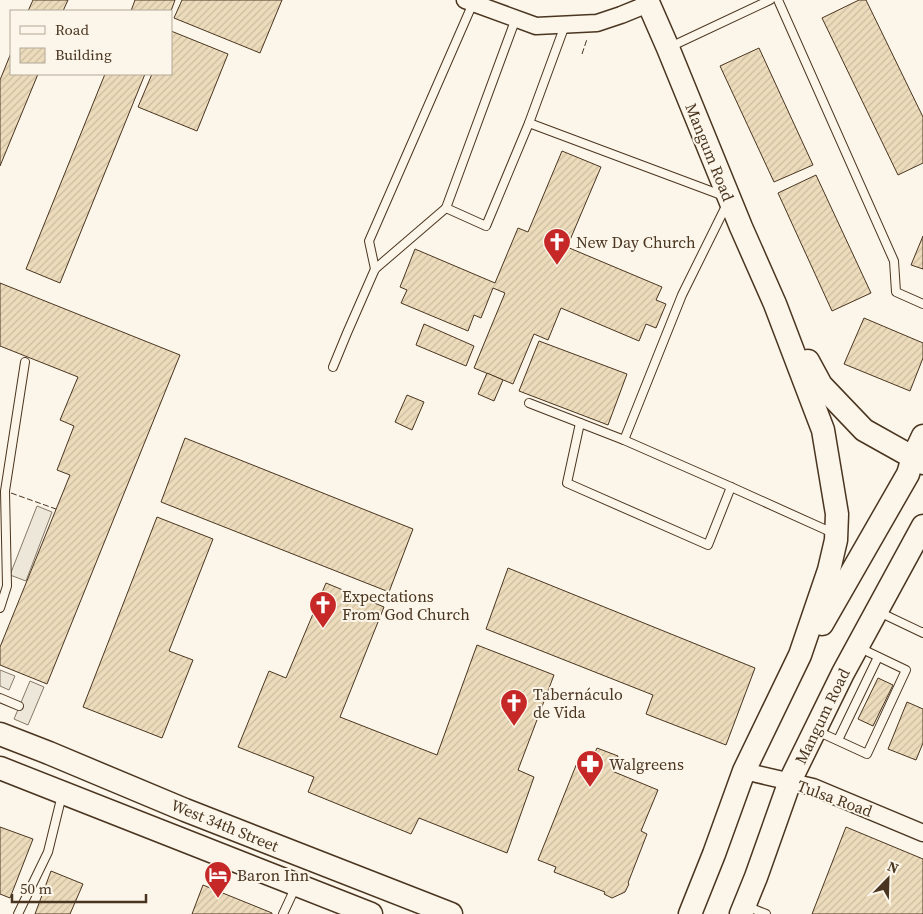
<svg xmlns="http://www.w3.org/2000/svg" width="923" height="914" font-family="'Source Serif 4',serif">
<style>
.parking{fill:#ede7d9;stroke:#887966}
.building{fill:url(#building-hatch);stroke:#4a3520}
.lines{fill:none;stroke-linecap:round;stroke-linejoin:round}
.lane-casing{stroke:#4a3520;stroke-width:10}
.street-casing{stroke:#4a3520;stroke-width:19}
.secondary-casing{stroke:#4a3520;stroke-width:25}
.lane{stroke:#fbf6e9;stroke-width:8}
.street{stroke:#fbf6e9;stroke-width:16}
.secondary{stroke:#fbf6e9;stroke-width:22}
.fence{stroke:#4a3520;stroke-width:1;stroke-dasharray:6 2.5;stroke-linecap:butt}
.labels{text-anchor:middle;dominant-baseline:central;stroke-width:4;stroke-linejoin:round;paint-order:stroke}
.street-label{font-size:16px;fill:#4a3520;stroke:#fbf6e9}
.poi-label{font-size:16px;fill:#4a3520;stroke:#fbf6e9;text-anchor:start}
</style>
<defs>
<pattern id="building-hatch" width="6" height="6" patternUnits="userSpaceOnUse" patternTransform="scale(1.25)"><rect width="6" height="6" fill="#ecdcbc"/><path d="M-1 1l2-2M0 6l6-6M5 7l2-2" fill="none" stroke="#ccbda1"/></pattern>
</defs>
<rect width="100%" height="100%" fill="#fbf6e9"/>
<g class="parking">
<path d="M37,506L52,512L26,581L10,575Z"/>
<path d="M0,670L15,676L9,690L0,686Z"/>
<path d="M30,681L44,687L28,725L14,719Z"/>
</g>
<g class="building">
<path d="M33,0H68L63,11H28Z"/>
<path d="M135,0H175L171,11H131Z"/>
<path d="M182,0H282L260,53L174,18Z"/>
<path d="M859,0H866L923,117V163L898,175L822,18Z"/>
<path d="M171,31L228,54L197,131L138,107L152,74H171Z"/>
<path d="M759,48L813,165L774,182L720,66Z"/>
<path d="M11,53V74H38L0,166V80Z"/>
<path d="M105,74H145L60,283L26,269Z"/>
<path d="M562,151L601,167L567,247L662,287L656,300L666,304L656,328L646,324L639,341L561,308L548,340L534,334L513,384L474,368L505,293L493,288L481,318L474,315L468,331L401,303L407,290L400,287L415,249L495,283L518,228L528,232Z"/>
<path d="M816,175L871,293L832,311L778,193Z"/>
<path d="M923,236V269L911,265Z"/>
<path d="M0,283L180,355L47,684L0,665V647L70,475L57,470L74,426L60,420L78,377L0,346Z"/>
<path d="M864,318L923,343V358L910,391L844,364Z"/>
<path d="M424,324L474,346L466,366L416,345Z"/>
<path d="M539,341L627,374L608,425L519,391Z"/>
<path d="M487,373L503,380L494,401L478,394Z"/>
<path d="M407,395L424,402L412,430L395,422Z"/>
<path d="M185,438L413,529L389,592L161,502Z"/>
<path d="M157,517L213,539L169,651L193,660L162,738L83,707Z"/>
<path d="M508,568L755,668L726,745L646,714L653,695L486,629Z"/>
<path d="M326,583L384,607L340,717L437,755L477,645L554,675L518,770L534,777L507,853L419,818L411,834L308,792L314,777L238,747L269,671L286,678Z"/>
<path d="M878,678L893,685L873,726L858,719Z"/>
<path d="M907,702L923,709V743L916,760L888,749Z"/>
<path d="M597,748L618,756L612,771L658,790L641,831L647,834L628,883L629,884L625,892L612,898L604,894L605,892L554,872L556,867L538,860L579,758L591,762Z"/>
<path d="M0,827L33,839L10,898L0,894Z"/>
<path d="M846,827L923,859V914H812Z"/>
<path d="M51,871L83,884L70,914H35Z"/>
<path d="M203,885L272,913V914H192Z"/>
</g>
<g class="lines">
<defs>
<g id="lane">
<path d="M778,0L894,261L896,292L923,304"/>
<path d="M670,47L770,0"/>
<path d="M529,123L724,196"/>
<path d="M446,208L516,18"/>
<path d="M375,269L369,241L473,3"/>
<path d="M333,367L347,333L375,269L446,208L486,226L529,123L565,25"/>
<path d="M529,403L624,440L731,487L833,533"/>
<path d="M580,423L567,483L708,545L731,487"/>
<path d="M624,440L682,295L727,204"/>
<path d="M0,608L7,586L5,491L25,362"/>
<path d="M879,612L923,633V632"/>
<path d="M0,698L19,706"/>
<path d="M817,731L867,754L906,670L860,648"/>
<path d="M838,740L878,657"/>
<path d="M746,906L766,914"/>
<path d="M18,914L48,852L62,795"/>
<path d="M283,914L296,886"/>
</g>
<g id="street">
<path d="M465,0L536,26L597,23L621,15L648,4"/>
<path d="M744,771L813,787L923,833"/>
</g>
<g id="secondary">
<path d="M647,0L668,48L741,227L775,304L823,430L837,514L836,540L829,570L800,655L744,771L714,854L690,914"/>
<path d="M808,361L821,385L864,430L923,463"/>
<path d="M822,624L908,474L913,457L923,436"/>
<path d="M0,734L49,753L185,810L451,914"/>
<path d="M0,768L371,914"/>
<path d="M741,914L756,877L790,781L843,673L923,526"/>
</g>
</defs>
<use href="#lane" class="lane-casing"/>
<use href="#street" class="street-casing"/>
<use href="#secondary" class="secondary-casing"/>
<use href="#lane" class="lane"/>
<use href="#street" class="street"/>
<use href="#secondary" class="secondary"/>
<g class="fence">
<path d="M582,54L587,39"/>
<path d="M11,493L56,509"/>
</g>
</g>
<defs>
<symbol id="church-pin" viewBox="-11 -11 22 30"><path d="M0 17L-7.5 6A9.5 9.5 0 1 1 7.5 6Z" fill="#c62828" stroke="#fbf6e9"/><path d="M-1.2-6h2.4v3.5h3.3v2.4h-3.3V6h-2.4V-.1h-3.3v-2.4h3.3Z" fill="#fff"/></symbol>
<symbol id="pharmacy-pin" viewBox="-11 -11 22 30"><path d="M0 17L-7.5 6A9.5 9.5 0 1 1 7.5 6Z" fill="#c62828" stroke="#fbf6e9"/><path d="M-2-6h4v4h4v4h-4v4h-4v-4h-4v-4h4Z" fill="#fff"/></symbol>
<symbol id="hotel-pin" viewBox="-11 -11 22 30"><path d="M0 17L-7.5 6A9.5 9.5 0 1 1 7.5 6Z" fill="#c62828" stroke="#fbf6e9"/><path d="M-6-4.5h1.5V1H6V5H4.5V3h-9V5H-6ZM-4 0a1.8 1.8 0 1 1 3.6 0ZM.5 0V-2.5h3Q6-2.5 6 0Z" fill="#fff"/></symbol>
</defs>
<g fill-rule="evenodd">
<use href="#church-pin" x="541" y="226" width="32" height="43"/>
<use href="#church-pin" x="307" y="589" width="32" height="43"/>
<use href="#church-pin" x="498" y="687" width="32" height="43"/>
<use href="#pharmacy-pin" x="574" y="748" width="32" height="43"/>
<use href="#hotel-pin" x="202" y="859" width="32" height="43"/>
</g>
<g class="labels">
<g class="street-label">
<text transform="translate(710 152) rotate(68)">Mangum Road</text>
<text transform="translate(822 716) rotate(-64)">Mangum Road</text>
<text transform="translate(835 798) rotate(20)">Tulsa Road</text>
<text transform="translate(225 825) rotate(22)">West 34th Street</text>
</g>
<g class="poi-label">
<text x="576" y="242">New Day Church</text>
<text x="342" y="596">Expectations<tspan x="342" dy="18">From God Church</tspan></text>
<text x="533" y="694">Tabernáculo<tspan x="533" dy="18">de Vida</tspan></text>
<text x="609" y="764">Walgreens</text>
<text x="237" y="875">Baron Inn</text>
</g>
</g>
<rect x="10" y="10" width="162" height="65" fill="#fbf6e9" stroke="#b4a999"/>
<rect x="20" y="26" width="25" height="8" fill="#fbf6e9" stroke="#b4a999"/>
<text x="55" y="35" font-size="15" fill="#4a3520">Road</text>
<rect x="20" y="48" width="25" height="15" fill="url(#building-hatch)" stroke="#b4a999"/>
<text x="55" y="60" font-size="15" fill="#4a3520">Building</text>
<g transform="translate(888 879) rotate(23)" stroke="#fbf6e9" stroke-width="4" paint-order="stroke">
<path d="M0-4L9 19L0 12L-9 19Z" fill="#4a3520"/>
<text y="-8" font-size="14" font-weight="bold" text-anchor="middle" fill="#4a3520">N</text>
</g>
<path d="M12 894v8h134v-8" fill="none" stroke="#4a3520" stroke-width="2.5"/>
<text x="20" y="894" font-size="15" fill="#4a3520" stroke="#fbf6e9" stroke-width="4" paint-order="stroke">50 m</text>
</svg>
